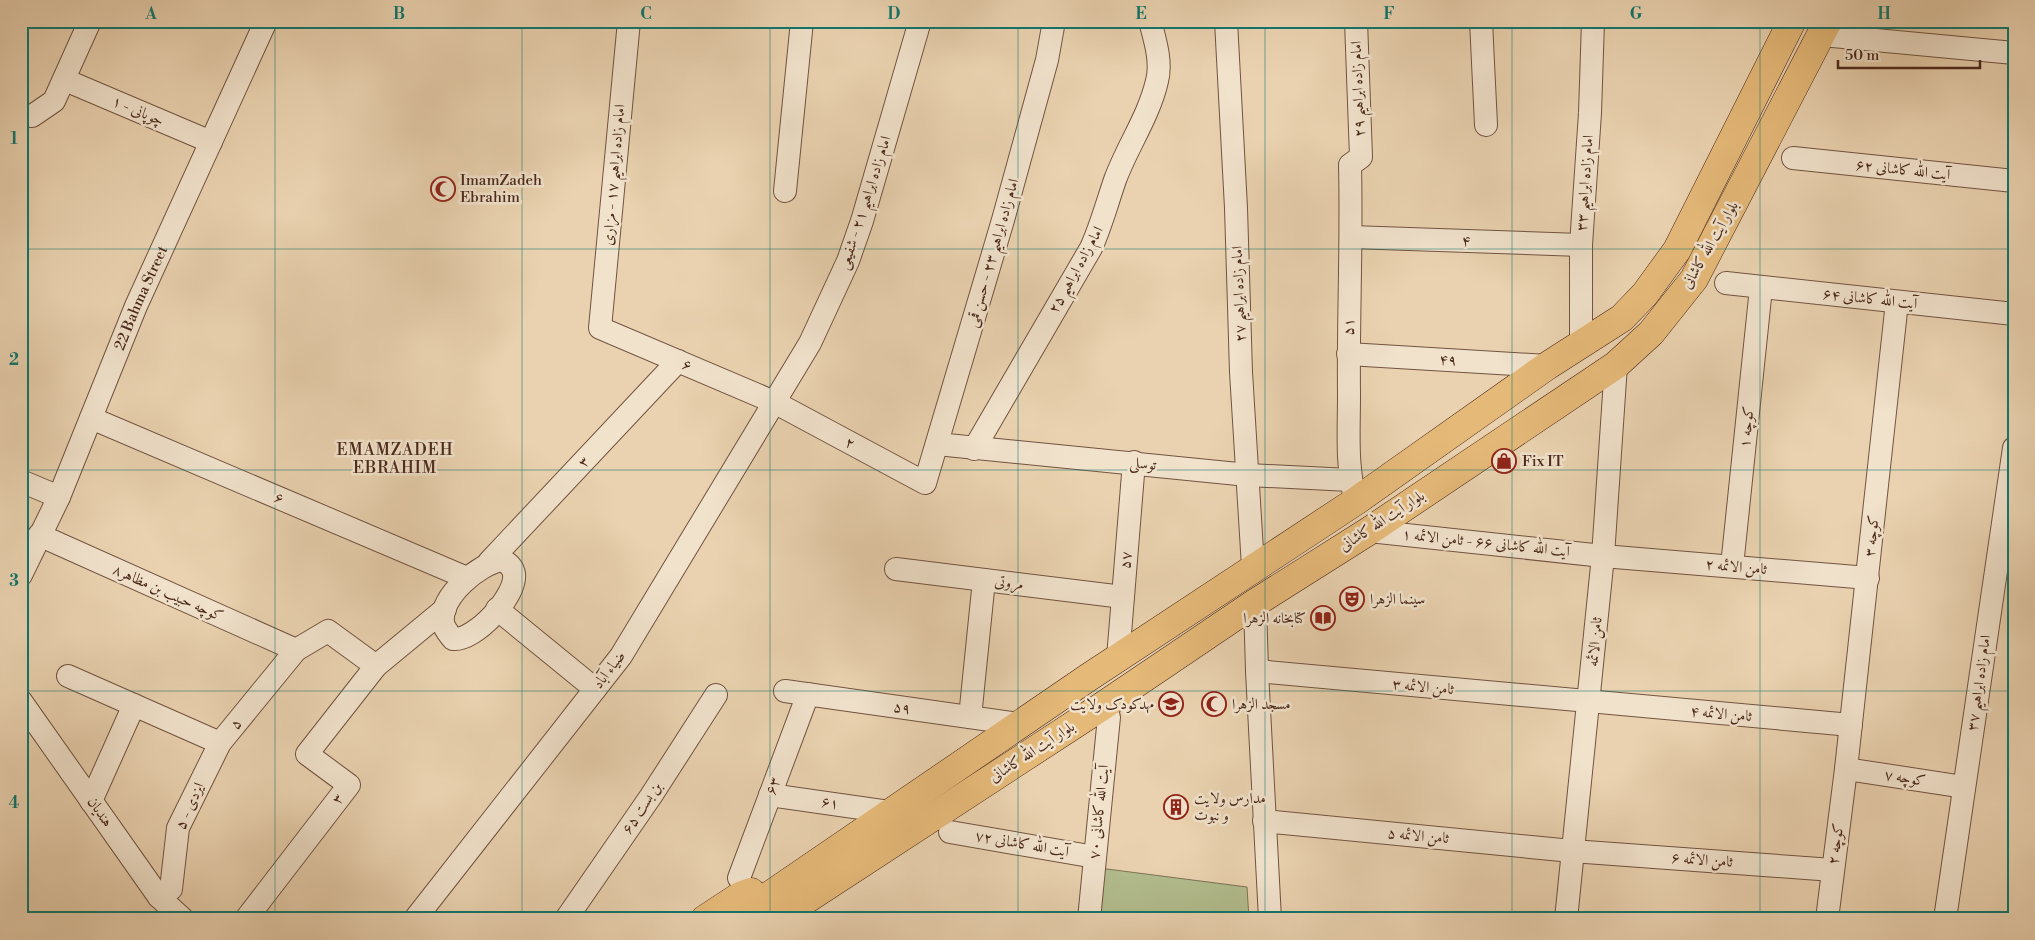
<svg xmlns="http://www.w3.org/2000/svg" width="2035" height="940" font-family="'Libre Bodoni',Amiri,serif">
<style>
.park{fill:#b2bd8e;stroke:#7e7354}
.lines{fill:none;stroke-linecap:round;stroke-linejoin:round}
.minor-casing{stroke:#725340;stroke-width:24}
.major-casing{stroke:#4a291b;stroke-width:29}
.minor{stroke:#f1e2cc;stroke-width:22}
.major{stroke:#e5b978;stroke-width:28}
.grid{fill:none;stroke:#0f766e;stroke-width:1;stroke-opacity:0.55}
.labels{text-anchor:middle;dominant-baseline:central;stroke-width:5;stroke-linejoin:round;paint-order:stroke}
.street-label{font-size:15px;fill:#4a291b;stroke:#f1e2cc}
.poi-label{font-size:15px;fill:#4a291b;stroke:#f1e2cc;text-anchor:start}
.neighbourhood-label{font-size:16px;letter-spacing:1px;fill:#4a291b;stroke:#f1e2cc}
.neatline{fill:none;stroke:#0f766e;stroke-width:2}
.grid-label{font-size:16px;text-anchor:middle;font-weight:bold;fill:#0f766e}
</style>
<rect width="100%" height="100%" fill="#ead2b0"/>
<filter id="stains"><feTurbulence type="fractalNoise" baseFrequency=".004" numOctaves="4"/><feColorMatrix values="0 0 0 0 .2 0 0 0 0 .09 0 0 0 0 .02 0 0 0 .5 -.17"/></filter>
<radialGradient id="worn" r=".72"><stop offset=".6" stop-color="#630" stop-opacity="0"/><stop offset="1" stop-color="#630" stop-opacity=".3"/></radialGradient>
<path class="park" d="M1099,868L1247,887L1249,919H1095Z"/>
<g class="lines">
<defs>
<g id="minor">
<path d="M629,21L600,328L774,402L925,483L1003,220L1047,60L1054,21"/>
<path d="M1226,21L1236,208L1241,372L1253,567"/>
<path d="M1481,21L1486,125"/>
<path d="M1822,35L2014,53"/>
<path d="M65,80L211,142"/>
<path d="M21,115L32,116L54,101L90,21"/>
<path d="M1793,158L2014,181"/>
<path d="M785,191L802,21"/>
<path d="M1351,237L1581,245"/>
<path d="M1726,283L2014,314"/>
<path d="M1581,345V245L1590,113L1593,21"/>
<path d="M1348,354L1547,366"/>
<path d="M91,418L467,578"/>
<path d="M937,444L1248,475L1350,480"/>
<path d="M974,449L1091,248C1101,226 1107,203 1115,180C1127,147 1149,116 1157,81C1162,62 1155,40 1150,21"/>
<path d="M21,481L59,497"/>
<path d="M1356,501C1346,468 1349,431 1349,396C1348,319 1352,242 1350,165L1361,157L1356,21"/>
<path d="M1369,531L1603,556L1868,578"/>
<path d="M39,535L296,650"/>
<path d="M502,560C508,563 513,567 514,574C517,596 475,641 453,639C449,634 444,629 443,622C440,596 479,564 502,560Z"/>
<path d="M489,562L678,361"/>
<path d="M1732,566L1761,288"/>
<path d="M896,569L1123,597"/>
<path id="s1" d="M21,575L59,497L136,306L266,21"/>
<path d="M1255,603L1257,671L1270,919"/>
<path d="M497,609L595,689"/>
<path d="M1118,658L1134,462"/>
<path d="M1257,671L1851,725"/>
<path d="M68,676L220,743"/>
<path d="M785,691L1019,724"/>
<path d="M21,701L159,897L183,919"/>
<path d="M970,717L984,580"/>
<path d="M1846,769L1964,787"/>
<path d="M770,795L889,812"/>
<path d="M91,801L134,705"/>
<path d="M1264,821L1572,851L1833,870"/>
<path d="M950,832L1095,857"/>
<path d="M739,878L808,694"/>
<path d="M159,897L171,889L178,828L220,743L296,650L328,631L376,666"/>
<path d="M246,919L349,785L307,754L376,666L445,609"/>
<path d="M415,919L621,656L810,343L848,261L862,221L920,21"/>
<path d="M566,919L651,796L716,695"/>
<path d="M1089,919L1109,717L1101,707"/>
<path d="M1566,919L1603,556L1616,365"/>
<path d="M1827,919L1846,769L1897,302"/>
<path d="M1945,919L2014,448"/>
</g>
<g id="major">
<path d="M705,919L740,896L751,892"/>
<path d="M735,919L1089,677L1356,501L1547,366L1622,318L1645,294L1677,250L1792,21"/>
<path d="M770,919L807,899L1101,707L1255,603L1369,531L1616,365L1651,333L1694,279L1828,21"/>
</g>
</defs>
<use href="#minor" class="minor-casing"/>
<use href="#major" class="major-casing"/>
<use href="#minor" class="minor"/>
<use href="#major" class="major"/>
</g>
<path class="grid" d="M275,21V919M522,21V919M770,21V919M1018,21V919M1265,21V919M1512,21V919M1760,21V919M21,249H2014M21,470H2014M21,691H2014"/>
<defs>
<symbol id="mosque-ring" viewBox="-11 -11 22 22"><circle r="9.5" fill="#f1e2cc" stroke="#8f2418" stroke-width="1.5"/><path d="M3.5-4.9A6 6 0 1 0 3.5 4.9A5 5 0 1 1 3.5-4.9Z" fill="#8f2418"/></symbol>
<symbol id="shop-ring" viewBox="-11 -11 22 22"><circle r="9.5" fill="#f1e2cc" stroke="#8f2418" stroke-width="1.5"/><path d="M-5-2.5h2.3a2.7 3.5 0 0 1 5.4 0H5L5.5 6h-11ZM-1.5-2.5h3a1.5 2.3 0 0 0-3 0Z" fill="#8f2418"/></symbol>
<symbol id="theatre-ring" viewBox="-11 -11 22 22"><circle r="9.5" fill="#f1e2cc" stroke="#8f2418" stroke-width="1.5"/><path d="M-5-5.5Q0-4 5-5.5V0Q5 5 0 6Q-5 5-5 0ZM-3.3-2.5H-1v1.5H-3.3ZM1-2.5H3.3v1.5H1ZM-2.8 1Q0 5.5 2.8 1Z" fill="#8f2418"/></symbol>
<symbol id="library-ring" viewBox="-11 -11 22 22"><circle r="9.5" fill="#f1e2cc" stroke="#8f2418" stroke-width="1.5"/><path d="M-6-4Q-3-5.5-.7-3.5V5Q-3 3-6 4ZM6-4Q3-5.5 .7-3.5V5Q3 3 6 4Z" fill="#8f2418"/></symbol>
<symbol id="school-ring" viewBox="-11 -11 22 22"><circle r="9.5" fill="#f1e2cc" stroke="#8f2418" stroke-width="1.5"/><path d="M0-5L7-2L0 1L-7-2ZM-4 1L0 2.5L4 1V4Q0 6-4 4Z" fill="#8f2418"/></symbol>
<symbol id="building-ring" viewBox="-11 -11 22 22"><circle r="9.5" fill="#f1e2cc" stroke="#8f2418" stroke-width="1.5"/><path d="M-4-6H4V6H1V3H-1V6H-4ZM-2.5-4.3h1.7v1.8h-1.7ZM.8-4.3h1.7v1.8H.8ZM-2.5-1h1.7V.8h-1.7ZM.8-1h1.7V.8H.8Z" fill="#8f2418"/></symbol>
</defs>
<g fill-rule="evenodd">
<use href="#mosque-ring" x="429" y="175" width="28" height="28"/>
<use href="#shop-ring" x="1490" y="447" width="28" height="28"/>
<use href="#theatre-ring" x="1338" y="585" width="28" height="28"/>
<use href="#library-ring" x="1309" y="604" width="28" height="28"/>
<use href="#school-ring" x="1157" y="690" width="28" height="28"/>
<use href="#mosque-ring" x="1200" y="690" width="28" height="28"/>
<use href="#building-ring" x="1162" y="793" width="28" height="28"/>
</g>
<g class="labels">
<g class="street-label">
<text transform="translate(1358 89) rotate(-92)">امام زاده ابراهیم ۲۹</text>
<text transform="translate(138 111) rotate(23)">۱ - چوپانی</text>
<text transform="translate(1903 170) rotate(6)">آیت الله کاشانی ۶۲</text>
<text transform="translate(614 175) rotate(-85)">امام زاده ابراهیم ۱۷ - مزاری</text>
<text transform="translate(1585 183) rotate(-86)">امام زاده ابراهیم ۳۳</text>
<text transform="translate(865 203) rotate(-72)">امام زاده ابراهیم ۲۱ - شفیعی</text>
<text transform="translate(1466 241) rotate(2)">۴</text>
<text transform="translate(1710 245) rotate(-60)">بلوار آیت الله کاشانی</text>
<text transform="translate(993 253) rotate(-74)">امام زاده ابراهیم ۲۳ - حسن قمی</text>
<text transform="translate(1076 270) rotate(-61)">امام زاده ابراهیم ۲۵</text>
<text transform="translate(1239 294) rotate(-92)">امام زاده ابراهیم ۲۷</text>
<text stroke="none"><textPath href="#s1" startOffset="302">22 Bahma Street</textPath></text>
<text transform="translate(1870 299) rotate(6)">آیت الله کاشانی ۶۴</text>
<text transform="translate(1349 327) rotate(-89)">۵۱</text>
<text transform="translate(1448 360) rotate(3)">۴۹</text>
<text transform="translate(687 365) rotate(23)">۶</text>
<text transform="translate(1747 427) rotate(-84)">کوچه ۱</text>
<text transform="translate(850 443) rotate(28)">۲</text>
<text transform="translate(584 462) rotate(-47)">۳</text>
<text transform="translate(1143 464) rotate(6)">توسلی</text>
<text transform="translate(279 498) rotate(23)">۶</text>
<text transform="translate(1382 521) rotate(-33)">بلوار آیت الله کاشانی</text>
<text transform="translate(1872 536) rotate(-84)">کوچه ۳</text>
<text transform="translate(1486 543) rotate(6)">آیت الله کاشانی ۶۶ - ثامن الائمه ۱</text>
<text transform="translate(1126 560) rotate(-85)">۵۷</text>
<text transform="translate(1736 567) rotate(5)">ثامن الائمه ۲</text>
<text transform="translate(1009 583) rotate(7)">مروتی</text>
<text transform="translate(168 593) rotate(24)">کوچه حبیب بن مظاهر۸</text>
<text transform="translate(1595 642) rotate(-85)">ثامن الائمه</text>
<text transform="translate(609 670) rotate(-53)">ضیاء آباد</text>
<text transform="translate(1979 683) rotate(-82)">امام زاده ابراهیم ۳۷</text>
<text transform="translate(1423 687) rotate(5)">ثامن الائمه ۳</text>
<text transform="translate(902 708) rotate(8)">۵۹</text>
<text transform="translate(1721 714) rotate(5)">ثامن الائمه ۴</text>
<text transform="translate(236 724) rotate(-51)">۵</text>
<text transform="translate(1032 752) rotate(-33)">بلوار آیت الله کاشانی</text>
<text transform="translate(1905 778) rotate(9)">کوچه ۷</text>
<text transform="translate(773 786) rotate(-70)">۶۳</text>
<text transform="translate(338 799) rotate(-52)">۳</text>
<text transform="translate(830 803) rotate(8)">۶۱</text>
<text transform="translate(190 806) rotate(-66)">۵ - ایزدی</text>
<text transform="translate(642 808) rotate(-56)">بن بست ۶۵</text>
<text transform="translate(100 812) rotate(55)">هندیان</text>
<text transform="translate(1099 812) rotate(-84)">آیت الله کاشانی ۷۰</text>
<text transform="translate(1418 836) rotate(5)">ثامن الائمه ۵</text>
<text transform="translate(1022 844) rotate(10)">آیت الله کاشانی ۷۲</text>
<text transform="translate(1836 844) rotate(-82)">کوچه ۲</text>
<text transform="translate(1702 860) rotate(4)">ثامن الائمه ۶</text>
</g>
<g class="poi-label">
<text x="460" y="180">ImamZadeh<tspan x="460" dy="17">Ebrahim</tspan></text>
<text x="1522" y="461">Fix IT</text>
<text x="1370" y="599">سینما الزهرا</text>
<text x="1306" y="618" text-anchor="end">کتابخانه الزهرا</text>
<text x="1154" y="704" text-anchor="end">مهدکودک ولایت</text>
<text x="1232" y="704">مسجد الزهرا</text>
<text x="1194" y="798">مدارس ولایت<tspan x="1194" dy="17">و نبوت</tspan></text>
</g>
<g class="neighbourhood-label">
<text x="395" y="450">EMAMZADEH<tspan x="395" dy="18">EBRAHIM</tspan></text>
</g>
</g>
<rect width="2035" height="940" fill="none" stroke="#ead2b0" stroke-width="55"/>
<path d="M1838 60v8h142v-8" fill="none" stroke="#4a291b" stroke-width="2.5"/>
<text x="1845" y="60" font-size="15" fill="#4a291b" stroke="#f1e2cc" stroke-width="4" paint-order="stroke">50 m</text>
<rect x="28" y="28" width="1980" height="884" class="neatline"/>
<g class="grid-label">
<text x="151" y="19">A</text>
<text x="399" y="19">B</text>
<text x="646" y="19">C</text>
<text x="894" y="19">D</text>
<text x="1141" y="19">E</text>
<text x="1389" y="19">F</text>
<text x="1636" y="19">G</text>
<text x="1884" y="19">H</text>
<text x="14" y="144">1</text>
<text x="14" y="365">2</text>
<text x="14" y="586">3</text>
<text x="14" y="808">4</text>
</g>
<rect width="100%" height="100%" filter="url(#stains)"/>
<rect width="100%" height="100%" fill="url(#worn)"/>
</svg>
